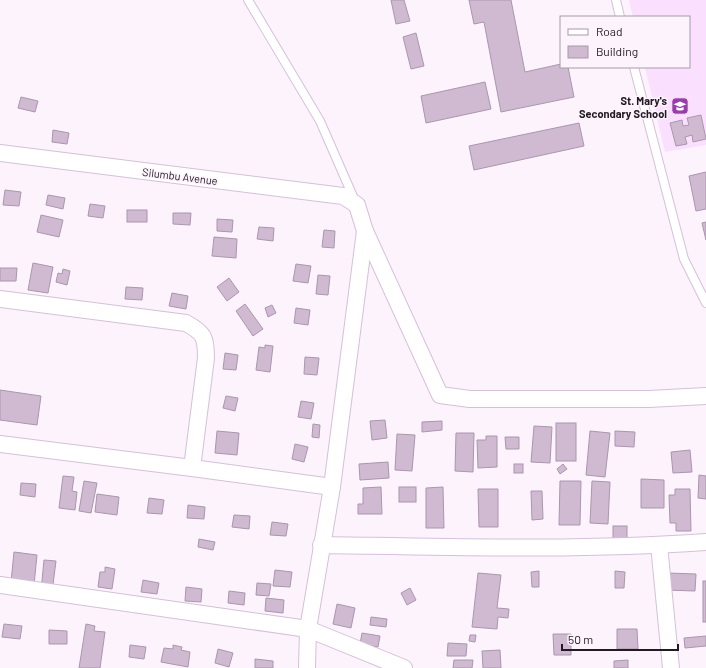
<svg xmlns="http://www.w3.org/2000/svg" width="706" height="668" font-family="Barlow,sans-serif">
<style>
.built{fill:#fadffe}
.building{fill:#cfbad2;stroke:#aa96ad}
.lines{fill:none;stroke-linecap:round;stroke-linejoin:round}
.lane-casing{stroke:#d5c0d9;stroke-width:10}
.street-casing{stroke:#d5c0d9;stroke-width:18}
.lane{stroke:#fff;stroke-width:8}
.street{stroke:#fff;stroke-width:16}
.labels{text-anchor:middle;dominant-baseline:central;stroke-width:3;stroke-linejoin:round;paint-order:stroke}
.poi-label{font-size:11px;font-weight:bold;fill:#221a23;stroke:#fcf3fd;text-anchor:end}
.street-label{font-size:11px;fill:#221a23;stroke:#fcf3fd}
</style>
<rect width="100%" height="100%" fill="#fcf3fd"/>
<path class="built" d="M629,0H706V145L665,152L645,67H689V17H633Z"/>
<g class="building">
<path d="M391,0H404L410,21L396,24Z"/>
<path d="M469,0H511L525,72L561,64V67H568L574,97L501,112L484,22L474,24Z"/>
<path d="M416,33L424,66L411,69L403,37Z"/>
<path d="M485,82L491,109L426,123L421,96Z"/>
<path d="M21,97L38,101L35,112L18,108Z"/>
<path d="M701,115L706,139L693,142L692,135L685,137L687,144L676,146L670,123L682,120L683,126L689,125L687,118Z"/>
<path d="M579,123L584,146L474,170L469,146Z"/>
<path d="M53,130L69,133L67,144L52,142Z"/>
<path d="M706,172V209L696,211L689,176Z"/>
<path d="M5,190L21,192L19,206L3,205Z"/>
<path d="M48,195L65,198L63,209L46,205Z"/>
<path d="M90,204L105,206L103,218L88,216Z"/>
<rect x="127" y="210" width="20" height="12"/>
<path d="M173,213H191L190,225L173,224Z"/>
<path d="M41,215L63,220L59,237L37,232Z"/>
<path d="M217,219L233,220L232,232L217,231Z"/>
<path d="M706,222V240L702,223Z"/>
<path d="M259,227L274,228L273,241L257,239Z"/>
<path d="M324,230L335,231L334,248L322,247Z"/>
<path d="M214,237L237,239L236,258L212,256Z"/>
<path d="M33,263L53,267L48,293L28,290Z"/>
<path d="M296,264L311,266L308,283L293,281Z"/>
<path d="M0,268H17L16,281H0Z"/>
<path d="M63,269L70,271L67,285L56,282L58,273L62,274Z"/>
<path d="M318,275L330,276L328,295L316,294Z"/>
<path d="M229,278L239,292L227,301L217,287Z"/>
<path d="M126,287L143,288L142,300L125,299Z"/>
<path d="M172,293L188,296L186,309L169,306Z"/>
<path d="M245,304L263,329L253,336L236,311Z"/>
<path d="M272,305L276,313L268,317L265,308Z"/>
<path d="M296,308L310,310L308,325L294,323Z"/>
<path d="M265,345L273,346L270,372L256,370L259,347L265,348Z"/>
<path d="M225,353L238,355L236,370L223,369Z"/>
<path d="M305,357L319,358L317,375L304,374Z"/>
<path d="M0,390L41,396L37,425L0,420Z"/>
<path d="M226,396L238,398L235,411L223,408Z"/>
<path d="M301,401L314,403L311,419L298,417Z"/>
<path d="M385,420L387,438L372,440L370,421Z"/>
<path d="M442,421V430L422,432V422Z"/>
<rect x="556" y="423" width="20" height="38"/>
<path d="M313,424L320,425L319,438L312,437Z"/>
<path d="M534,426L552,427L550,463L531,462Z"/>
<path d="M217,431L239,433L237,455L215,453Z"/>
<path d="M590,431L610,433L605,477L586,475Z"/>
<path d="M615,431L635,432L634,447L615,446Z"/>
<path d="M456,433H474L473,472L455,471Z"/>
<path d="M397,434L415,435L412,471L395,470Z"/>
<path d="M486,436H497V467L478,468L477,440H486Z"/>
<path d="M505,437H519V449H506Z"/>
<path d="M295,444L308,447L304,462L292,459Z"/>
<path d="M690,450L692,472L673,473L671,452Z"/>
<path d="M388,462L389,478L360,480L359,464Z"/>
<rect x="514" y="464" width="9" height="9"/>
<path d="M563,464L567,469L560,474L557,469Z"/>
<path d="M699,475L706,476V499L698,498Z"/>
<path d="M63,476L74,477L72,491L77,492L75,510L59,508Z"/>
<path d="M641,479L664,480V508H641Z"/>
<path d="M84,481L97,483L91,513L79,511Z"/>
<path d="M560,481H581L580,525H559Z"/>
<path d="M592,481L610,482L608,524L590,523Z"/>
<path d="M21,483L36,484L35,497L20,495Z"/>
<path d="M381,487L382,514H358V504H363V488Z"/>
<rect x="399" y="487" width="17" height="15"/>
<path d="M443,487L444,528H426V488Z"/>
<path d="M478,489H498V527H479Z"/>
<path d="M675,489H690L691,531H676V523H670L669,495H675Z"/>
<path d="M531,491H542L543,519L532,520Z"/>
<path d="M97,494L119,497L117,515L95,512Z"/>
<path d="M149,498L164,500L162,514L147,513Z"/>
<path d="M188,505L205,507L204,519L187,518Z"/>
<path d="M234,515L250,516L249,529L232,527Z"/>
<path d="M272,522L288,524L286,536L270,535Z"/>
<rect x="613" y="526" width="14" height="15"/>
<path d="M199,539L215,542L213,550L198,547Z"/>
<path d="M14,552L37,555L34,585L11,582Z"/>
<path d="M44,560L56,561L52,592L41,591Z"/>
<path d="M105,567L115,569L112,589L98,587L100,572H105Z"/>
<path d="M275,570L292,572L290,587L273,586Z"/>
<path d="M539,571V587H532L531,572Z"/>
<path d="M615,571L625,572L624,588H615Z"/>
<path d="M478,573L501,575L497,608L509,609L508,618L498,617L497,629L472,627Z"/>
<path d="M667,573L696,574L695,591L666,590Z"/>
<path d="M143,580L159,583L157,594L141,592Z"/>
<rect x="703" y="581" width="3" height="41"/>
<path d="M257,583L271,584L269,596L256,595Z"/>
<path d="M186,587L202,589L201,602L185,601Z"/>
<path d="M410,588L416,600L407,605L401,593Z"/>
<path d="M229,591L245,593L244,605L228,603Z"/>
<path d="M266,598L284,600L283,613L265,611Z"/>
<path d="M337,604L355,608L351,628L333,624Z"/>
<path d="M371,617L387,619L386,627L370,625Z"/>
<path d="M4,624L22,626L20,639L2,637Z"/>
<path d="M86,624L95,626L94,631L105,632L100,668H79Z"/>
<path d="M617,629H637L638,649H617Z"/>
<path d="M49,630L67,631V644H49Z"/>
<path d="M362,633L380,636L378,647L360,644Z"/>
<path d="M553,634H571V655H554Z"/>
<path d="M470,635H476L475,642L469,641Z"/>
<path d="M706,636V646L685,648L684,638Z"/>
<path d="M448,643L467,644L466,656H447Z"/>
<path d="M130,645L146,647L144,659L129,657Z"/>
<path d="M173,645L182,647L181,650L190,652L188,667L161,662L164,648L173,649Z"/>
<path d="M218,649L233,653L229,667L215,663Z"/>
<path d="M500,650L501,668H483L482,651Z"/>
<path d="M255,659L273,661V668H255Z"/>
<path d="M454,660H473L472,668H453Z"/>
<path d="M628,660V668H614V661Z"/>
</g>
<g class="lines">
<defs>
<g id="lane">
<path d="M248,0L320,121L355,201"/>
<path d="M616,0L620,17"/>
<path d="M634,67L684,259L706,303"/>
</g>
<g id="street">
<path d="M0,153L343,196L357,205L365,231L332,487L308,629L307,668"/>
<path d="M365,231L440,395L470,399H649L706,396"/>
<path d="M0,299L186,323C204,333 206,337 206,358L192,468"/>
<path d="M0,444L192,468L332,487"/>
<path d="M321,545C449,547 578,551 706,542"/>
<path d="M659,545L671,668"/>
<path d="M0,585L308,629L404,668"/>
</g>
</defs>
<use href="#lane" class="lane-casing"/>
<use href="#street" class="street-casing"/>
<use href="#lane" class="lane"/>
<use href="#street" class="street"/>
</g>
<defs>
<symbol id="school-square" viewBox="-11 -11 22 22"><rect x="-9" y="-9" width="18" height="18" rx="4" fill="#993ea8" stroke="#fcf3fd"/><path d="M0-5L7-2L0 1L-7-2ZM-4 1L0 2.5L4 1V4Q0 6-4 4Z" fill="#fff"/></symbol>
</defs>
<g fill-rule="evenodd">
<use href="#school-square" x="670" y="96" width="20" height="20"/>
</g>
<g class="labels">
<g class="poi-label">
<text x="667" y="100">St. Mary's<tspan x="667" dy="13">Secondary School</tspan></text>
</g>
<g class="street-label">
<text transform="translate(180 176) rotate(7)">Silumbu Avenue</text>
</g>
</g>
<rect x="560" y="16" width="130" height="52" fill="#fcf3fd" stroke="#a59ca6"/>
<rect x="568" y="29" width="20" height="6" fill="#ffffff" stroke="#a59ca6"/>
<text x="596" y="36" font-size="12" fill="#221a23">Road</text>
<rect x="568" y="46" width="20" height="12" fill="#cfbad2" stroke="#a59ca6"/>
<text x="596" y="56" font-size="12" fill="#221a23">Building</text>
<path d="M562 644v6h116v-6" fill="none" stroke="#221a23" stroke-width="2"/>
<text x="568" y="644" font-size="12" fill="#221a23" stroke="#fcf3fd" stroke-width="3" paint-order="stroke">50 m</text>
</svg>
